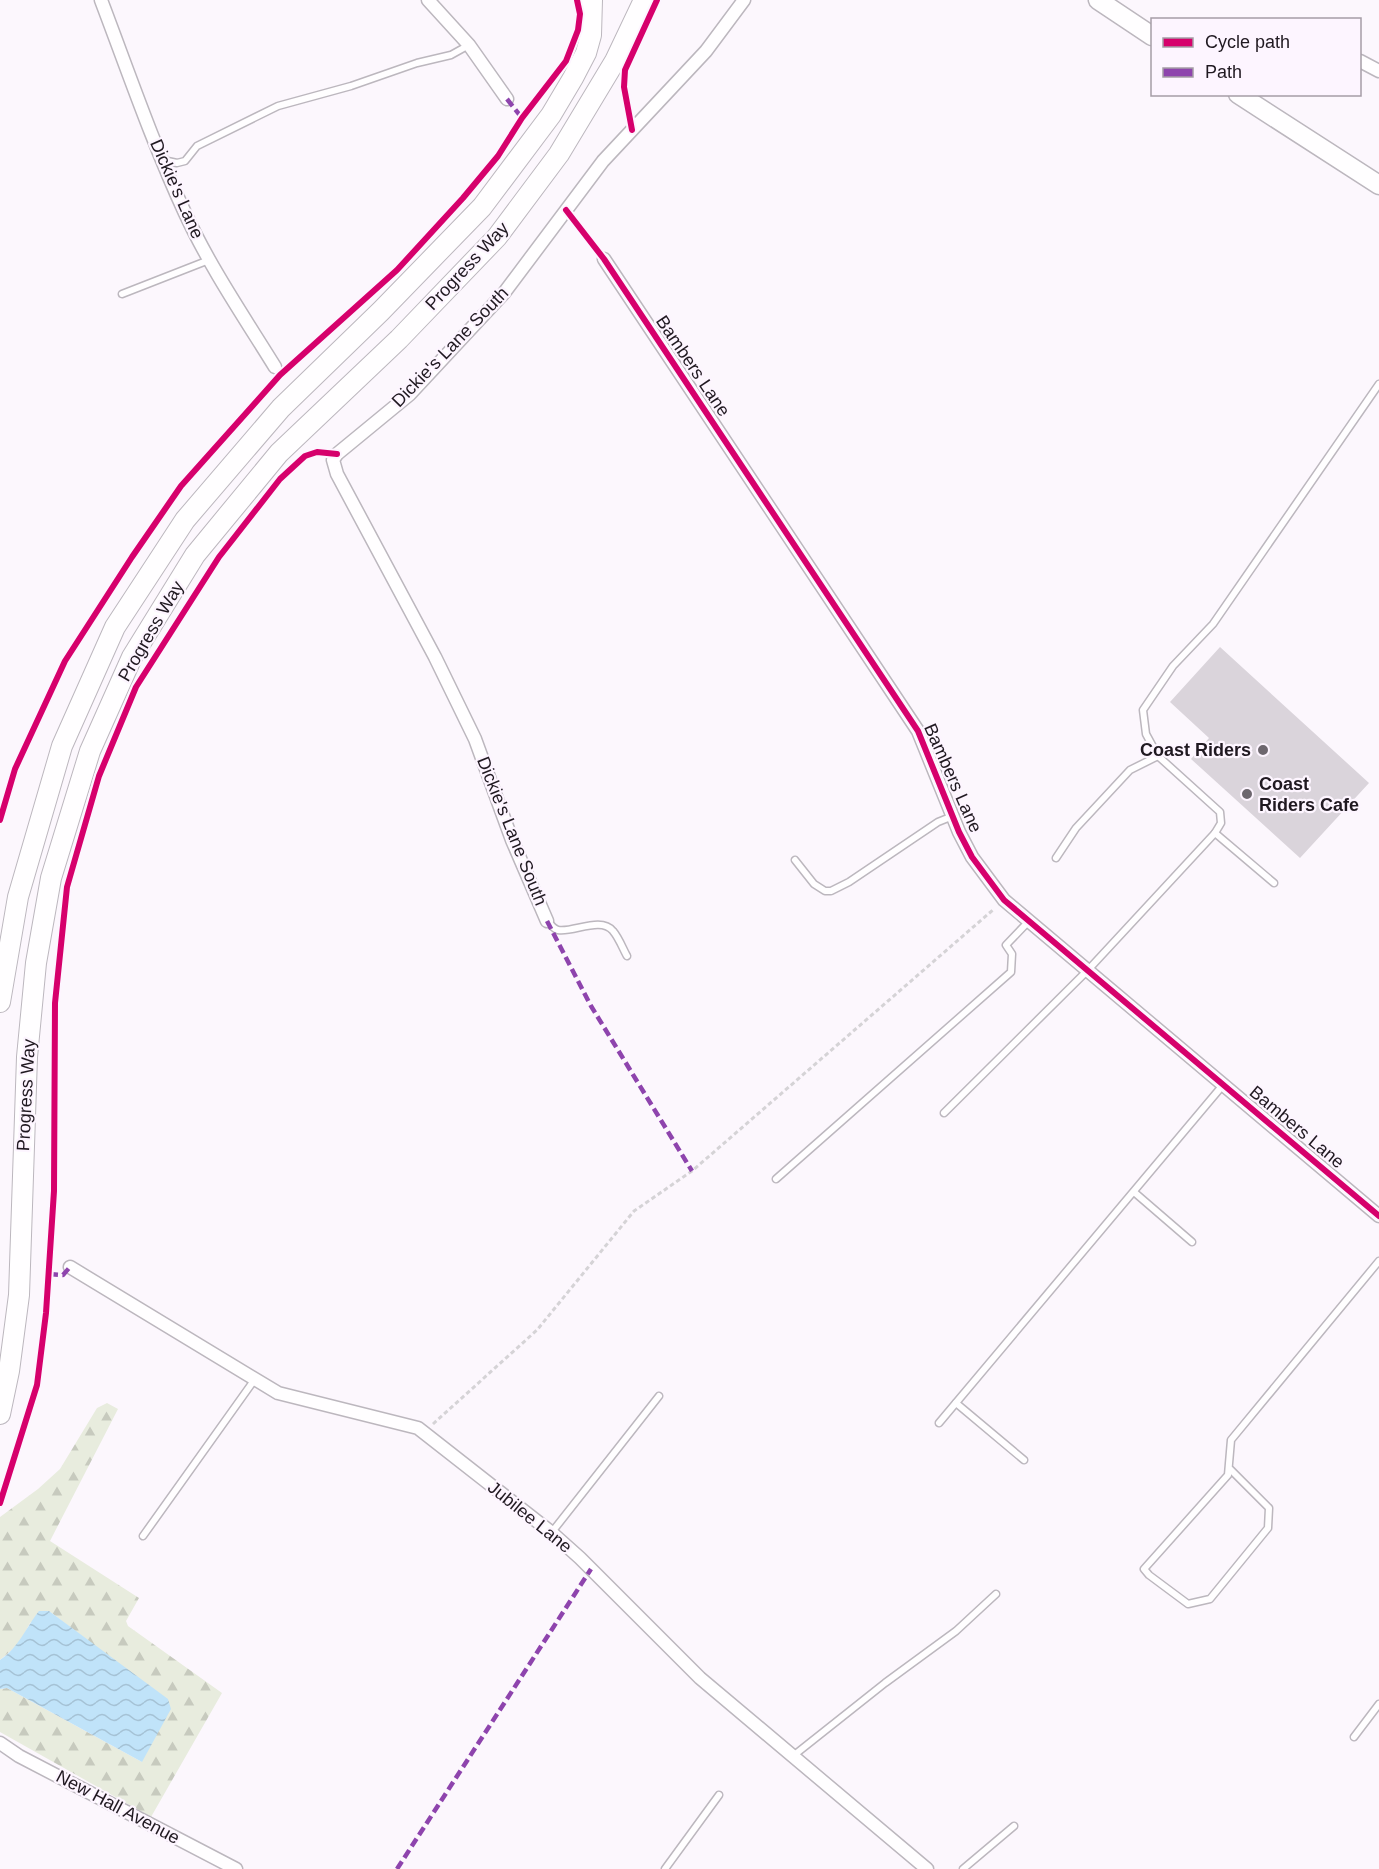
<svg xmlns="http://www.w3.org/2000/svg" width="1379" height="1869" font-family="Arial,sans-serif">
<style>
.forest{fill:url(#forest-firs)}
.water{fill:url(#water-waves)}
.building{fill:#dad4db}
.lines{fill:none;stroke-linecap:round;stroke-linejoin:round}
.lane-casing{stroke:#bcb7be;stroke-width:9}
.street-casing{stroke:#bcb7be;stroke-width:15}
.secondary-casing{stroke:#bcb7be;stroke-width:21}
.primary-casing{stroke:#bcb7be;stroke-width:22}
.path{stroke:#d5d3d6;stroke-width:3;stroke-dasharray:4.5 3;stroke-linecap:butt}
.lane{stroke:#fffeff;stroke-width:6}
.street{stroke:#fffeff;stroke-width:12}
.secondary{stroke:#fffeff;stroke-width:18}
.primary{stroke:#fffeff;stroke-width:20}
.quiet{stroke:#8e44ad;stroke-width:4.5;stroke-dasharray:9 4.5;stroke-linecap:butt}
.cycleway-casing{stroke:#fdf5ff;stroke-width:10}
.cycleway{stroke:#d6006c;stroke-width:6}
.poi-dot{fill:#6d676e;stroke:#fdf5ff;stroke-width:2}
.labels{text-anchor:middle;dominant-baseline:central;stroke-width:4.5;stroke-linejoin:round;paint-order:stroke}
.street-label{font-size:18px;fill:#201921;stroke:#fdf5ff}
.poi-label{font-size:18px;font-weight:bold;fill:#201921;stroke:#fdf5ff;text-anchor:end}
</style>
<defs>
<pattern id="forest-firs" width="22" height="20" patternUnits="userSpaceOnUse" patternTransform="scale(1.5)"><rect width="22" height="20" fill="#e8ecde"/><path d="M5 1l3.5 6h-7zM16 11l3.5 6h-7z" fill="#c7cabe"/></pattern>
<pattern id="water-waves" width="16" height="10" patternUnits="userSpaceOnUse" patternTransform="scale(1.5)"><rect width="16" height="10" fill="#c0e3f9"/><path d="M0 5q4-4 8 0t8 0" fill="none" stroke="#a5c2d5"/></pattern>
</defs>
<rect width="100%" height="100%" fill="#fcf7fd"/>
<path class="forest" d="M107,1403L118,1409L50,1541L139,1598L126,1621L128,1626L222,1693L151,1817L0,1732V1689L7,1688L142,1762L104,1653L49,1611L30,1623L19,1644L0,1660V1517L38,1489L60,1469L97,1408Z"/>
<path class="water" d="M39,1611H49L168,1699L171,1709L142,1762L7,1688L0,1689V1660C19,1647 25,1629 39,1611Z"/>
<path class="building" d="M1220,647L1369,783L1300,858L1191,759L1209,738L1170,702Z"/>
<g class="lines">
<defs>
<g id="lane">
<path d="M163,160L177,163L185,161L197,146L278,106L351,86L417,63L451,55L469,45"/>
<path d="M122,294L209,260"/>
<path d="M1215,833L1274,883"/>
<path d="M1056,858L1076,828L1130,770L1158,756"/>
<path d="M795,860L814,884L825,891H831L849,882L938,822L953,816"/>
<path d="M547,921C551,924 553,929 558,930C573,933 601,916 613,931C619,938 623,949 627,956"/>
<path d="M944,1113L1088,970L1215,833L1221,823L1220,812L1158,756L1146,734L1143,710L1173,666L1213,624L1379,384"/>
<path d="M776,1179L1011,972L1012,954L1006,945L1029,921"/>
<path d="M1134,1192L1192,1242"/>
<path d="M956,1403L1024,1460"/>
<path d="M939,1423L1223,1085"/>
<path d="M1229,1468L1269,1508L1268,1528L1210,1599L1188,1604L1149,1575L1144,1569L1228,1475L1231,1440L1379,1261"/>
<path d="M552,1532L659,1396"/>
<path d="M143,1536L255,1379"/>
<path d="M1354,1737L1379,1704"/>
<path d="M793,1756L885,1683L956,1631L996,1594"/>
<path d="M665,1869L719,1795"/>
<path d="M963,1869L1014,1826"/>
</g>
<g id="street">
<path d="M101,0C128,71 153,144 185,213C210,267 244,317 275,367"/>
<path d="M428,0L469,45L507,99"/>
<path d="M1360,61L1379,71"/>
<path d="M604,259L918,731L959,832L972,857L1004,900L1379,1216"/>
<path d="M547,921L512,840L475,739L435,657L337,474L333,460L337,454L410,394L504,293L603,161L706,51L744,0"/>
<path d="M70,1267L278,1393L418,1428L552,1533L580,1558L700,1678L927,1869"/>
<path d="M0,1743L19,1756L236,1869"/>
</g>
<g id="secondary">
<path d="M1098,0L1152,36"/>
<path d="M1238,94L1379,185"/>
</g>
<g id="primary">
<path d="M0,1002L18,897L62,746L115,627L185,520L281,408L381,311L482,207L551,115L573,78L586,53L591,35L592,0"/>
<path d="M0,1414L9,1371L19,1295L27,1057L36,963L51,878L90,751L132,657L195,555L279,453L399,339L497,237L559,154L615,61L644,0"/>
</g>
</defs>
<use href="#lane" class="lane-casing"/>
<use href="#street" class="street-casing"/>
<use href="#secondary" class="secondary-casing"/>
<use href="#primary" class="primary-casing"/>
<path class="path" d="M433,1424L537,1330L634,1211L692,1171L994,909"/>
<use href="#lane" class="lane"/>
<use href="#street" class="street"/>
<use href="#secondary" class="secondary"/>
<use href="#primary" class="primary"/>
<g class="quiet">
<path d="M507,99L522,118"/>
<path d="M547,921L591,1006L692,1171"/>
<path d="M49,1274L63,1275L70,1267"/>
<path d="M397,1869L591,1569"/>
</g>
<defs>
<g id="cycleway">
<path d="M632,130L624,87L625,70L657,0"/>
<path d="M566,210L604,259L918,731L959,832L972,857L1004,900L1379,1216"/>
<path d="M0,820L15,769L65,661L132,557L181,486L280,375L397,270L463,198L498,156L522,118L566,61L578,30L580,14L577,0"/>
<path d="M0,1503L37,1385L46,1313L54,1191L55,1003L67,887L99,776L136,687L219,557L280,479L305,456L317,452L337,454"/>
</g>
</defs>
<use href="#cycleway" class="cycleway-casing"/>
<use href="#cycleway" class="cycleway"/>
</g>
<g class="poi-dot">
<circle cx="1263" cy="750" r="6"/>
<circle cx="1247" cy="794" r="6"/>
</g>
<g class="labels">
<g class="street-label">
<text transform="translate(177 189) rotate(66)">Dickie's Lane</text>
<text transform="translate(467 266) rotate(-47)">Progress Way</text>
<text transform="translate(450 347) rotate(-46)">Dickie's Lane South</text>
<text transform="translate(693 366) rotate(56)">Bambers Lane</text>
<text transform="translate(151 631) rotate(-60)">Progress Way</text>
<text transform="translate(953 778) rotate(66)">Bambers Lane</text>
<text transform="translate(512 831) rotate(68)">Dickie's Lane South</text>
<text transform="translate(26 1095) rotate(-87)">Progress Way</text>
<text transform="translate(1297 1127) rotate(40)">Bambers Lane</text>
<text transform="translate(530 1517) rotate(39)">Jubilee Lane</text>
<text transform="translate(118 1807) rotate(28)">New Hall Avenue</text>
</g>
<g class="poi-label">
<text x="1251" y="750">Coast Riders</text>
<text x="1259" y="784" text-anchor="start">Coast<tspan x="1259" dy="21">Riders Cafe</tspan></text>
</g>
</g>
<rect x="1151" y="18" width="210" height="78" fill="#fdf5ff" stroke="#a59da6" stroke-width="1.5"/>
<rect x="1163" y="38" width="30" height="9" fill="#d6006c" stroke="#a59da6" stroke-width="1.5"/>
<text x="1205" y="48" font-size="18" fill="#201921">Cycle path</text>
<rect x="1163" y="68" width="30" height="9" fill="#8e44ad" stroke="#a59da6" stroke-width="1.5"/>
<text x="1205" y="78" font-size="18" fill="#201921">Path</text>
</svg>
